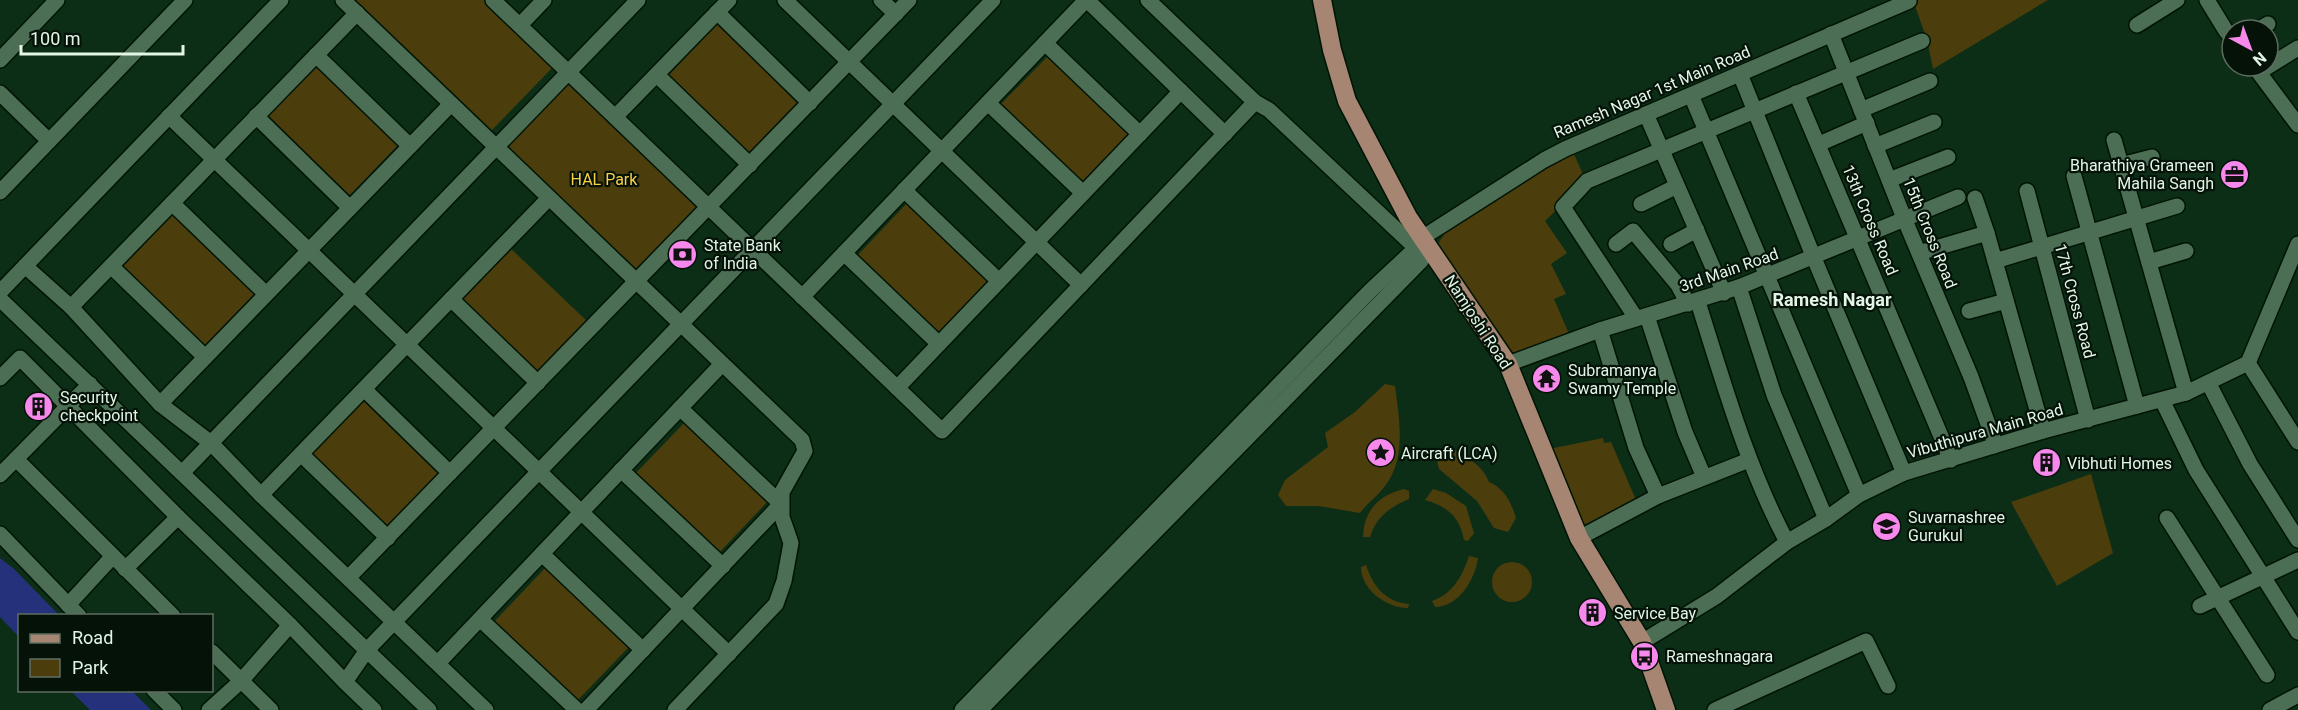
<svg xmlns="http://www.w3.org/2000/svg" width="2298" height="710" font-family="Roboto,sans-serif">
<style>
.green{fill:#4c3d0d}
.water{fill:#25327b}
.lines{fill:none;stroke-linecap:round;stroke-linejoin:round}
.minor-casing{stroke:#001405;stroke-width:18}
.major-casing{stroke:#001405;stroke-width:21}
.minor{stroke:#4c6e54;stroke-width:15}
.major{stroke:#a68572;stroke-width:18}
.labels{text-anchor:middle;dominant-baseline:central;stroke-width:4.5;stroke-linejoin:round;paint-order:stroke}
.street-label{font-size:16px;fill:#e3f6e6;stroke:#051208}
.poi-label{font-size:16px;fill:#e3f6e6;stroke:#051208;text-anchor:start}
.park-label{font-size:16px;fill:#f9cf47;stroke:#051208}
.neighbourhood-label{font-size:18px;font-weight:bold;fill:#e3f6e6;stroke:#051208}
</style>
<rect width="100%" height="100%" fill="#0c2e16"/>
<g class="green">
<path d="M353,0H484L554,66L491,131Z"/>
<path d="M1913,0H2048L1933,69L1927,40Z"/>
<path d="M719,22L803,102L750,156L667,77Z"/>
<path d="M1051,53L1133,133L1080,187L998,107Z"/>
<path d="M316,64L400,143L347,198L264,118Z"/>
<path d="M568,84L698,207L637,270L508,147Z"/>
<path d="M1573,152L1586,181L1545,221L1567,253L1551,264L1566,294L1554,299L1569,334L1513,359L1437,245L1449,227L1530,176Z"/>
<path d="M908,202L992,281L939,336L856,257Z"/>
<path d="M173,214L256,293L204,348L120,268Z"/>
<path d="M506,244L589,323L537,378L454,299Z"/>
<path d="M1385,384L1395,386C1399,418 1407,458 1385,486C1378,496 1367,503 1360,513L1319,506H1286L1278,495L1285,480L1328,447L1325,433L1355,412Z"/>
<path d="M361,398L444,477L392,532L308,453Z"/>
<path d="M686,421L769,500L717,555L634,475Z"/>
<path d="M1603,438L1604,443L1611,442L1636,500L1582,532L1549,449Z"/>
<path d="M1452,447C1467,460 1481,462 1489,482C1505,489 1511,502 1516,518L1508,532L1494,528L1477,501L1439,469L1435,454Z"/>
<path d="M2091,474L2113,553L2057,586L2011,502Z"/>
<path d="M1404,489L1409,491V499C1390,507 1376,517 1370,537H1363C1364,510 1379,495 1404,489Z"/>
<path d="M1433,489L1446,493L1466,506L1474,533L1468,541L1464,540C1460,517 1447,506 1425,500Z"/>
<path d="M1469,556L1478,558C1475,579 1459,607 1435,607L1432,601C1453,594 1463,575 1469,556Z"/>
<circle cx="1512" cy="582" r="20"/>
<path d="M1366,565C1373,586 1385,602 1409,604L1408,608C1387,608 1361,590 1361,567Z"/>
<path d="M545,568L628,648L576,702L493,623Z"/>
</g>
<g class="water">
<path d="M0,558L13,568L59,615L20,616L19,637L0,617Z"/>
<path d="M71,691H132L151,710H90Z"/>
</g>
<g class="lines">
<defs>
<g id="minor">
<path d="M343,0L802,440L805,451L782,492V517L791,543L784,581L776,604L675,710"/>
<path d="M493,0L942,431L1255,102"/>
<path d="M785,0L1081,285"/>
<path d="M881,0L896,14"/>
<path d="M1087,0L1225,134"/>
<path d="M1148,0L1255,102L1269,110L1416,248"/>
<path d="M2207,0L2226,31L2232,38"/>
<path d="M717,12L810,103"/>
<path d="M520,25L544,0"/>
<path d="M2137,25L2177,0"/>
<path d="M2258,30L2268,24"/>
<path d="M1831,34L1904,218L1971,377L1993,438L1994,446"/>
<path d="M1045,43L1140,134"/>
<path d="M316,55L410,146"/>
<path d="M0,60L57,0"/>
<path d="M2254,66L2298,125"/>
<path d="M2259,72L2298,48"/>
<path d="M1740,74L1814,258L1904,473"/>
<path d="M657,75L750,165"/>
<path d="M0,93L49,141"/>
<path d="M1796,93L1951,460"/>
<path d="M1691,95L1859,495"/>
<path d="M988,103L1083,193"/>
<path d="M1861,110L1930,81"/>
<path d="M1646,114L1724,293"/>
<path d="M169,116L729,654"/>
<path d="M256,116L350,208"/>
<path d="M615,117L729,0"/>
<path d="M2114,140L2186,393"/>
<path d="M1819,144L1867,123"/>
<path d="M1875,146L1934,122"/>
<path d="M2121,165L2152,157"/>
<path d="M2074,176L2137,406"/>
<path d="M1889,180L1948,157"/>
<path d="M904,190L999,281"/>
<path d="M2027,191L2088,420"/>
<path d="M0,192L185,0"/>
<path d="M1975,198L1987,233L2043,431"/>
<path d="M172,203L266,294"/>
<path d="M1641,204L1677,186"/>
<path d="M1422,238L1544,160L1565,149L1909,1"/>
<path d="M1616,244L1633,231L1678,285L1688,304"/>
<path d="M1671,244L1697,230"/>
<path d="M844,253L939,344"/>
<path d="M1919,253L1987,233"/>
<path d="M1995,261L2177,206"/>
<path d="M2149,262L2186,251"/>
<path d="M25,266L71,307L160,404L211,443L261,495L486,710"/>
<path d="M111,266L205,357"/>
<path d="M1739,287L1774,395L1826,519"/>
<path d="M0,292L281,0"/>
<path d="M802,297L1086,0"/>
<path d="M0,299L429,710"/>
<path d="M451,299L538,383"/>
<path d="M1698,302C1724,384 1747,467 1787,542"/>
<path d="M71,307L357,13"/>
<path d="M1969,311L2006,301"/>
<path d="M1647,316L1685,432L1704,477"/>
<path d="M1636,318L1563,207L1587,181L1922,41"/>
<path d="M1600,330L1636,448L1658,496"/>
<path d="M2248,363L2298,442"/>
<path d="M1508,364L1600,330L1739,287L1958,197"/>
<path d="M0,378L20,358L178,517L290,625"/>
<path d="M2209,384L2250,464L2298,540"/>
<path d="M897,388L1181,91"/>
<path d="M364,389L450,473"/>
<path d="M2162,400L2196,470L2298,632"/>
<path d="M160,404L451,104"/>
<path d="M301,454L388,538"/>
<path d="M16,459L173,616"/>
<path d="M621,470L723,566"/>
<path d="M182,473L638,0"/>
<path d="M0,475L90,384"/>
<path d="M261,495L549,198"/>
<path d="M2167,518L2267,675"/>
<path d="M0,534L79,616"/>
<path d="M1579,538L1658,496L1749,460"/>
<path d="M542,554L643,650"/>
<path d="M125,569L178,517"/>
<path d="M349,577L909,0"/>
<path d="M68,605L113,556"/>
<path d="M2200,606L2298,560"/>
<path d="M480,619L577,710"/>
<path d="M1642,642L1717,596L1787,542L1826,519L1859,495L1904,473L2043,431L2186,393L2248,363L2298,244"/>
<path d="M212,652L271,710"/>
<path d="M438,663L722,364"/>
<path d="M345,682L374,710"/>
<path d="M154,690L174,710"/>
<path d="M209,710L241,681L290,625L345,682L367,650L993,0"/>
<path d="M586,710L781,504L680,408"/>
<path d="M962,710L1370,291L1416,248L1428,246"/>
<path d="M980,710L1421,261L1428,246"/>
<path d="M1715,710L1866,641L1888,686"/>
<path d="M2270,710L2298,695"/>
</g>
<path id="major" d="M1322,0L1332,50L1347,101L1408,217L1508,364L1579,538L1642,642L1666,710"/>
</defs>
<use href="#minor" class="minor-casing"/>
<use href="#major" class="major-casing"/>
<use href="#minor" class="minor"/>
<use href="#major" class="major"/>
</g>
<defs>
<symbol id="office-disc" viewBox="-11 -11 22 22"><circle r="9.5" fill="#f788ec" stroke="#051208"/><path d="M-6-3h4V-5.5h4V-3h4V5H-6ZM-1-4.5V-3h2v-1.5ZM-6 0V1H6V0Z" fill="#111"/></symbol>
<symbol id="bank-disc" viewBox="-11 -11 22 22"><circle r="9.5" fill="#f788ec" stroke="#051208"/><path d="M-6-4H6V4H-6ZM0-2.3a2.3 2.3 0 1 0 0 4.6a2.3 2.3 0 1 0 0-4.6Z" fill="#111"/></symbol>
<symbol id="temple-disc" viewBox="-11 -11 22 22"><circle r="9.5" fill="#f788ec" stroke="#051208"/><path d="M0-6L5-2H3V0L6.5 2.5H4V6H1.5V3h-3V6H-4V2.5H-6.5L-3 0V-2H-5Z" fill="#111"/></symbol>
<symbol id="building-disc" viewBox="-11 -11 22 22"><circle r="9.5" fill="#f788ec" stroke="#051208"/><path d="M-4-6H4V6H1V3H-1V6H-4ZM-2.5-4.3h1.7v1.8h-1.7ZM.8-4.3h1.7v1.8H.8ZM-2.5-1h1.7V.8h-1.7ZM.8-1h1.7V.8H.8Z" fill="#111"/></symbol>
<symbol id="sight-disc" viewBox="-11 -11 22 22"><circle r="9.5" fill="#f788ec" stroke="#051208"/><path d="M0-6L1.8-2.2L6-1.7L2.9 1.2L3.7 5.4L0 3.3L-3.7 5.4L-2.9 1.2L-6-1.7L-1.8-2.2Z" fill="#111"/></symbol>
<symbol id="school-disc" viewBox="-11 -11 22 22"><circle r="9.5" fill="#f788ec" stroke="#051208"/><path d="M0-5L7-2L0 1L-7-2ZM-4 1L0 2.5L4 1V4Q0 6-4 4Z" fill="#111"/></symbol>
<symbol id="bus-disc" viewBox="-11 -11 22 22"><circle r="9.5" fill="#f788ec" stroke="#051208"/><path d="M-5-6H5V4H4V6H2V4H-2V6H-4V4H-5ZM-3.5-4V0h7V-4ZM-3.5 1.2v1.5H-2V1.2ZM2 1.2v1.5H3.5V1.2Z" fill="#111"/></symbol>
</defs>
<g fill-rule="evenodd">
<use href="#office-disc" x="2218" y="158" width="33" height="33"/>
<use href="#bank-disc" x="666" y="238" width="33" height="33"/>
<use href="#temple-disc" x="1530" y="362" width="33" height="33"/>
<use href="#building-disc" x="22" y="390" width="33" height="33"/>
<use href="#sight-disc" x="1364" y="436" width="33" height="33"/>
<use href="#building-disc" x="2030" y="446" width="33" height="33"/>
<use href="#school-disc" x="1870" y="510" width="33" height="33"/>
<use href="#building-disc" x="1576" y="596" width="33" height="33"/>
<use href="#bus-disc" x="1628" y="640" width="33" height="33"/>
</g>
<g class="labels">
<g class="street-label">
<text transform="translate(1652 92) rotate(-23)">Ramesh Nagar 1st Main Road</text>
<text transform="translate(1870 220) rotate(67)">13th Cross Road</text>
<text transform="translate(1930 233) rotate(68)">15th Cross Road</text>
<text transform="translate(1729 270) rotate(-19)">3rd Main Road</text>
<text transform="translate(2075 301) rotate(75)">17th Cross Road</text>
<text transform="translate(1478 322) rotate(57)">Namjoshi Road</text>
<text transform="translate(1985 431) rotate(-16)">Vibuthipura Main Road</text>
</g>
<g class="poi-label">
<text x="2214" y="165" text-anchor="end">Bharathiya Grameen<tspan x="2214" dy="18">Mahila Sangh</tspan></text>
<text x="704" y="245">State Bank<tspan x="704" dy="18">of India</tspan></text>
<text x="1568" y="370">Subramanya<tspan x="1568" dy="18">Swamy Temple</tspan></text>
<text x="60" y="397">Security<tspan x="60" dy="18">checkpoint</tspan></text>
<text x="1401" y="453">Aircraft (LCA)</text>
<text x="2067" y="463">Vibhuti Homes</text>
<text x="1908" y="517">Suvarnashree<tspan x="1908" dy="18">Gurukul</tspan></text>
<text x="1614" y="613">Service Bay</text>
<text x="1666" y="656">Rameshnagara</text>
</g>
<g class="park-label">
<text x="604" y="179">HAL Park</text>
</g>
<g class="neighbourhood-label">
<text x="1832" y="299">Ramesh Nagar</text>
</g>
</g>
<rect x="18" y="614" width="195" height="78" fill="#051208" stroke="#5e6d61" stroke-width="1.5"/>
<rect x="30" y="634" width="30" height="9" fill="#a68572" stroke="#5e6d61" stroke-width="1.5"/>
<text x="72" y="644" font-size="18" fill="#e3f6e6">Road</text>
<rect x="30" y="659" width="30" height="18" fill="#4c3d0d" stroke="#5e6d61" stroke-width="1.5"/>
<text x="72" y="674" font-size="18" fill="#e3f6e6">Park</text>
<g transform="translate(2250 48) rotate(139)"><circle r="28" fill="#051208" stroke="#5e6d61" stroke-width="1.5"/>
<path d="M0-4.5L10 22L0 15L-10 22Z" fill="#f788ec"/>
<text y="-9" font-size="16" font-weight="bold" text-anchor="middle" fill="#e3f6e6">N</text>
</g>
<path d="M21 45v9h162v-9" fill="none" stroke="#e3f6e6" stroke-width="3"/>
<text x="30" y="45" font-size="18" fill="#e3f6e6" stroke="#051208" stroke-width="4.5" paint-order="stroke">100 m</text>
</svg>
